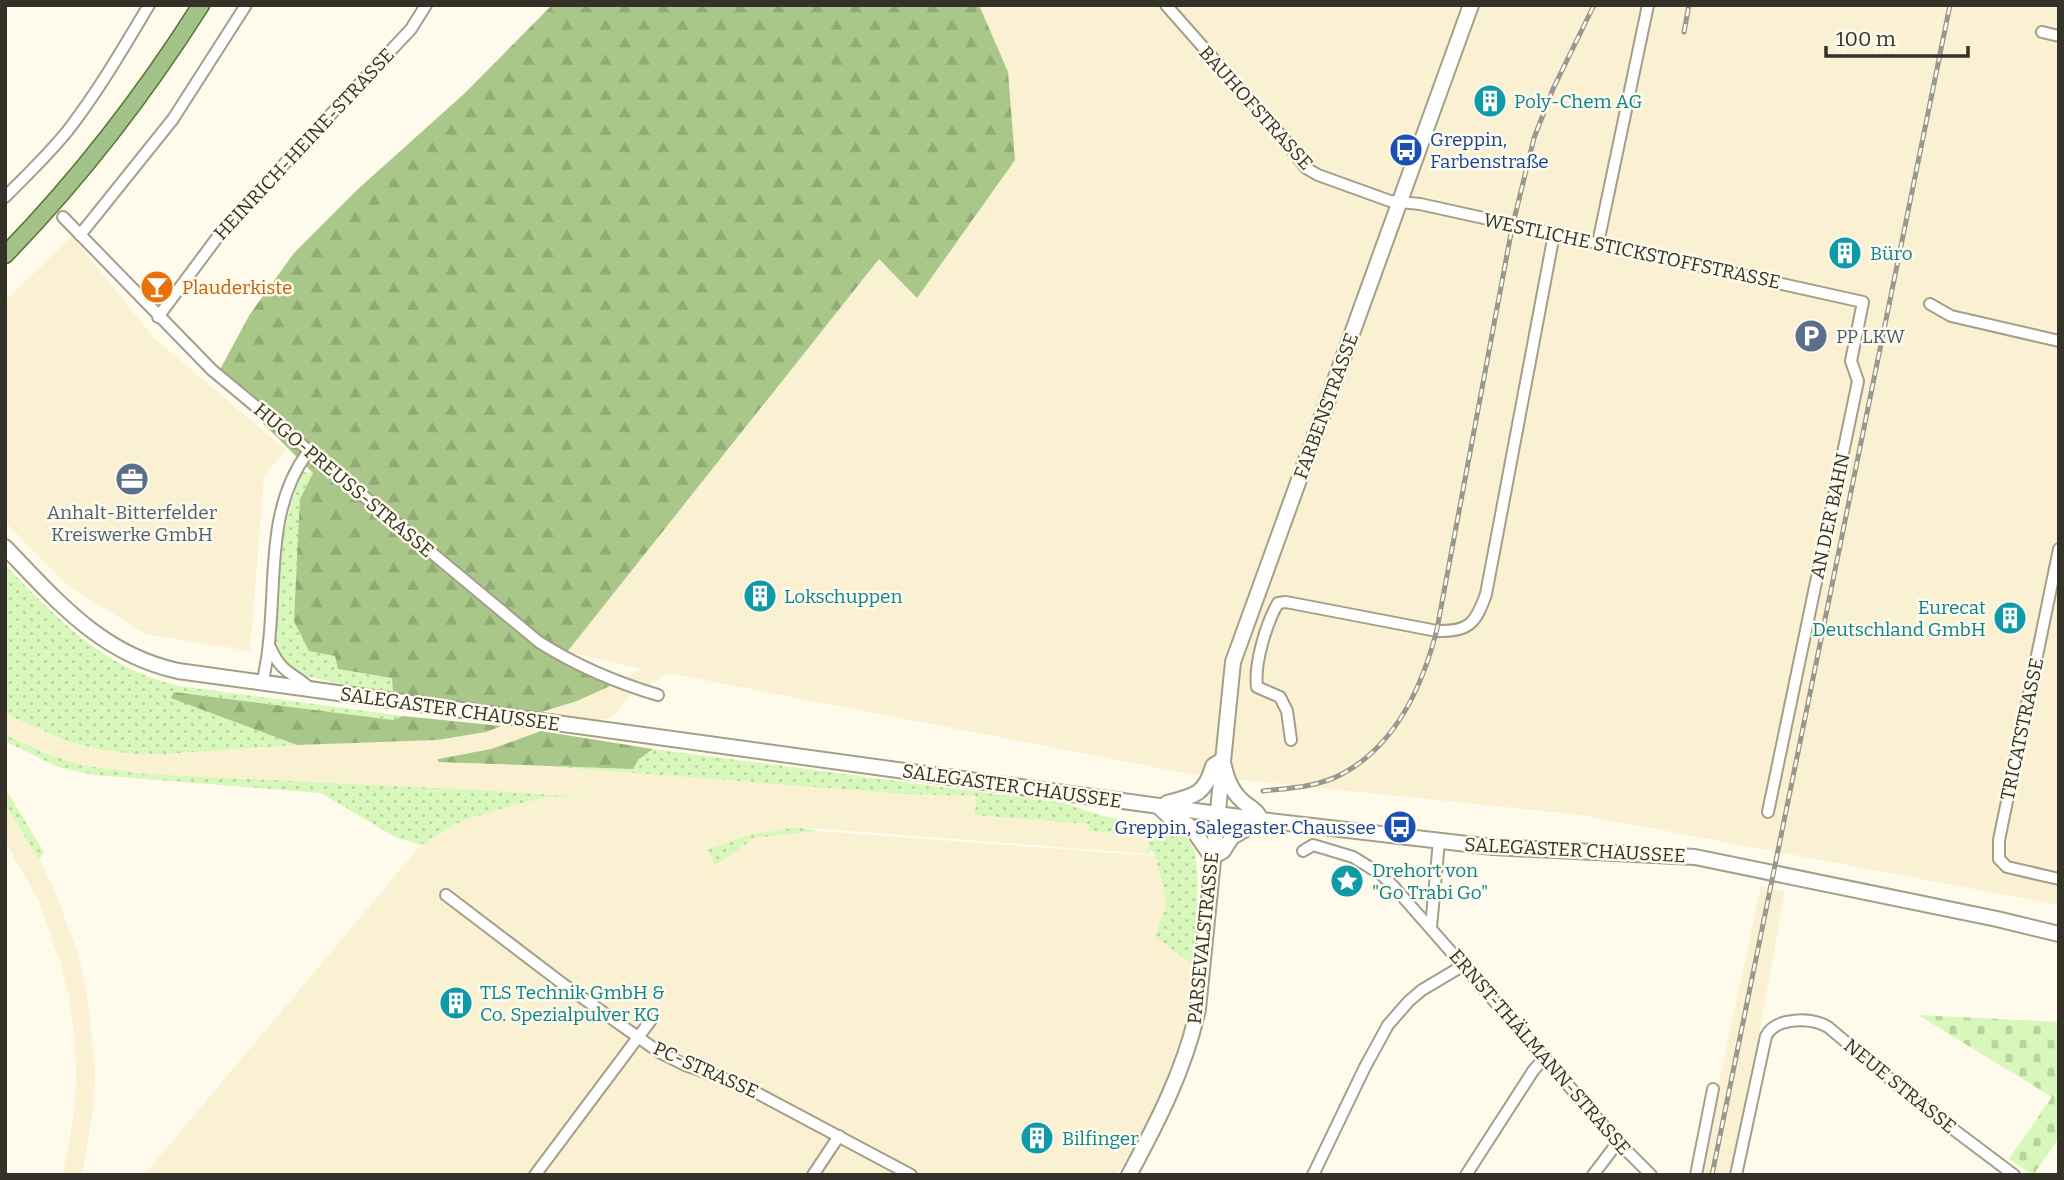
<svg xmlns="http://www.w3.org/2000/svg" width="2064" height="1180" font-family="Bitter,serif">
<style>
.built{fill:#f9f1d2}
.grass{fill:url(#grass-dots)}
.forest{fill:url(#forest-firs)}
.cemetery{fill:url(#cemetery-stones)}
.lines{fill:none;stroke-linecap:round;stroke-linejoin:round}
.street-casing{stroke:#a49f89;stroke-width:14}
.secondary-casing{stroke:#a49f89;stroke-width:18}
.primary-casing{stroke:#547534;stroke-width:19}
.street{stroke:#fff;stroke-width:10}
.secondary{stroke:#fff;stroke-width:14}
.primary{stroke:#a3c289;stroke-width:16}
.rail-casing{stroke:#9a978c;stroke-width:5}
.rail{stroke:#fefbed;stroke-width:2.5;stroke-dasharray:8;stroke-linecap:butt}
.labels{text-anchor:middle;dominant-baseline:central;stroke-width:5;stroke-linejoin:round;paint-order:stroke}
.culture-label{font-size:19px;fill:#0d838f;stroke:#fefbed;text-anchor:start}
.street-label{font-size:19px;fill:#333128;stroke:#fefbed}
.transit-label{font-size:19px;fill:#164399;stroke:#fefbed;text-anchor:start}
.food-label{font-size:19px;fill:#c56008;stroke:#fefbed;text-anchor:start}
.service-label{font-size:19px;fill:#4e5e75;stroke:#fefbed;text-anchor:start}
</style>
<defs>
<pattern id="grass-dots" width="8" height="8" patternUnits="userSpaceOnUse" patternTransform="scale(1.75)"><rect width="8" height="8" fill="#d8f7ba"/><path d="M2 2h.1M6 6h.1" fill="none" stroke="#bad4a0" stroke-width="1.8" stroke-linecap="round"/></pattern>
<pattern id="forest-firs" width="22" height="20" patternUnits="userSpaceOnUse" patternTransform="scale(1.75)"><rect width="22" height="20" fill="#a8c788"/><path d="M5 1l3.5 6h-7zM16 11l3.5 6h-7z" fill="#91ab75"/></pattern>
<pattern id="cemetery-stones" width="16" height="16" patternUnits="userSpaceOnUse" patternTransform="scale(1.75)"><rect width="16" height="16" fill="#d8f7ba"/><path d="M2 7V4a2 2 0 0 1 4 0v3zM10 15v-3a2 2 0 0 1 4 0v3z" fill="#bad4a0"/></pattern>
</defs>
<rect width="100%" height="100%" fill="#fefbed"/>
<g class="built">
<path d="M979,5H2059V905L1581,815L1195,775L668,673L628,698L613,717L542,731L491,749L438,759V762L544,766L905,794L976,796L975,815L1089,824V831L1149,836L1148,854L799,827L753,834L708,849L716,866L754,838L817,831L1155,856L1167,902L1155,936L1192,963L1187,1019L1166,1082L1130,1154L1116,1175H144L421,845L463,820L519,804L547,797L593,798L498,791L146,774L111,770L81,765L50,755L5,735V714L69,742L102,750L133,754H165L297,745L437,740L486,732L577,701L642,669L567,652L879,259L917,297L1008,72Z"/>
<path d="M72,236L154,338L286,450L264,476L250,651L146,634L67,585L5,522V301Z"/>
<path d="M5,804L39,860L55,891L78,954L86,987L95,1066L94,1105L82,1175H63L75,1107L76,1069L74,1032L69,997L61,965L40,903L5,841Z"/>
<path d="M1761,886L1785,891L1761,1024L1729,1175H1699Z"/>
</g>
<g class="grass">
<path d="M302,472L313,473L300,499L309,651L335,656L338,669L392,678L393,695L301,675C291,670 283,664 279,653C273,638 275,620 276,604C279,554 284,518 302,472Z"/>
<path d="M5,565C58,619 102,668 179,686L403,716L393,720L174,692L172,698L297,745L165,754H133L102,750L69,742L5,714Z"/>
<path d="M5,735L50,755L81,765L146,774L498,791L593,798L547,797L519,804L463,820L421,845L395,837L321,793L94,775L58,767L5,741Z"/>
<path d="M653,749L1064,803L1103,816L1172,829L1186,837L1195,851L1198,881L1194,975L1187,1019L1192,964L1155,936L1167,902L1155,856L1152,850L1148,854L1149,836L1089,831V824L975,815L976,796L905,794L544,766L633,769L639,759Z"/>
<path d="M5,788L44,852L39,860L5,804Z"/>
<path d="M799,827L817,831L754,838L715,866L707,849L753,834Z"/>
</g>
<g class="forest">
<path d="M552,5H979L1008,72L1015,160L917,298L879,259L567,652L565,660L610,686L577,701L538,713L393,695L392,678L338,669L335,656L309,651L294,621L300,499L313,473L216,377L250,314L294,253L358,189L465,93Z"/>
<path d="M174,692L393,720L403,716L502,726L486,732L437,740L297,745L171,698Z"/>
<path d="M541,731L653,749L639,759L633,769L438,762V759L491,749Z"/>
</g>
<path class="cemetery" d="M1918,1015L2059,1022V1138L2033,1175L2009,1159L2052,1097Z"/>
<g class="lines">
<defs>
<g id="street">
<path d="M1166,5L1284,139L1306,168L1318,175L1390,201L1420,204L1863,302L1851,361L1858,381L1768,812"/>
<path d="M2042,32L2059,36"/>
<path d="M5,197C27,175 50,153 69,129C99,90 124,47 149,5"/>
<path d="M63,217L212,370L539,642C577,666 614,682 658,695"/>
<path d="M80,235L173,119L246,5"/>
<path d="M1598,243L1648,5"/>
<path d="M1930,304L1951,316L2059,341"/>
<path d="M158,317L225,227L411,29L426,5"/>
<path d="M2059,549L1999,840V859L2007,867L2059,879"/>
<path d="M270,647C282,674 291,671 311,689"/>
<path d="M263,683C264,672 267,662 268,651C277,584 265,509 308,452"/>
<path d="M1291,740L1287,711L1280,697L1257,687C1254,664 1266,624 1278,603L1286,602L1437,631C1469,632 1476,623 1486,594L1554,234"/>
<path d="M1303,851L1313,845L1353,857L1382,875L1395,888L1618,1142L1651,1175"/>
<path d="M446,895L563,984L659,1052L685,1065L744,1086L911,1175"/>
<path d="M1431,927L1439,841"/>
<path d="M535,1175L651,1020"/>
<path d="M813,1175L839,1136"/>
<path d="M1313,1175L1365,1067L1388,1025L1409,1001L1422,990L1464,965"/>
<path d="M1466,1175L1533,1071L1544,1058"/>
<path d="M1593,1175L1618,1142"/>
<path d="M1696,1175L1713,1089"/>
<path d="M1736,1175L1766,1036C1776,1017 1811,1017 1828,1027L1921,1105L2014,1175"/>
</g>
<g id="secondary">
<path d="M5,547C58,602 101,654 178,671L1261,820L1493,847L1695,857L1997,919L2059,934"/>
<path d="M1224,766C1227,781 1234,795 1246,804C1254,810 1257,811 1261,820"/>
<path d="M1167,803C1194,796 1205,795 1213,766L1221,761"/>
<path d="M1159,807L1172,819L1182,821L1191,827L1212,857"/>
<path d="M1212,857L1223,851L1232,837L1261,820"/>
<path d="M1129,1175C1158,1121 1185,1069 1198,1009L1233,662L1471,5"/>
</g>
<path id="primary" d="M5,255C79,179 144,95 201,5"/>
</defs>
<use href="#street" class="street-casing"/>
<use href="#secondary" class="secondary-casing"/>
<use href="#primary" class="primary-casing"/>
<use href="#street" class="street"/>
<use href="#secondary" class="secondary"/>
<use href="#primary" class="primary"/>
<defs>
<g id="rail">
<path d="M1684,32L1689,5"/>
<path d="M1263,791C1290,788 1318,787 1342,774C1396,745 1423,685 1437,629L1512,228L1534,138L1553,89L1594,5"/>
<path d="M1712,1175L1950,5"/>
</g>
</defs>
<use href="#rail" class="rail-casing"/>
<use href="#rail" class="rail"/>
</g>
<defs>
<symbol id="building-disc" viewBox="-11 -11 22 22"><circle r="9.5" fill="#0f9aa8" stroke="#fefbed"/><path d="M-4-6H4V6H1V3H-1V6H-4ZM-2.5-4.3h1.7v1.8h-1.7ZM.8-4.3h1.7v1.8H.8ZM-2.5-1h1.7V.8h-1.7ZM.8-1h1.7V.8H.8Z" fill="#fff"/></symbol>
<symbol id="bus-disc" viewBox="-11 -11 22 22"><circle r="9.5" fill="#1a4fb4" stroke="#fefbed"/><path d="M-5-6H5V4H4V6H2V4H-2V6H-4V4H-5ZM-3.5-4V0h7V-4ZM-3.5 1.2v1.5H-2V1.2ZM2 1.2v1.5H3.5V1.2Z" fill="#fff"/></symbol>
<symbol id="bar-disc" viewBox="-11 -11 22 22"><circle r="9.5" fill="#e8710a" stroke="#fefbed"/><path d="M-6-5H6L.8 .8V4.5H3.5V6h-7V4.5H-.8V.8Z" fill="#fff"/></symbol>
<symbol id="parking-disc" viewBox="-11 -11 22 22"><circle r="9.5" fill="#5c6f8a" stroke="#fefbed"/><path d="M-3.5-5.5H1a3.5 3.5 0 0 1 0 7H-1V5.5H-3.5ZM-1-3.4V-.6H.8a1.4 1.4 0 0 0 0-2.8Z" fill="#fff"/></symbol>
<symbol id="office-disc" viewBox="-11 -11 22 22"><circle r="9.5" fill="#5c6f8a" stroke="#fefbed"/><path d="M-6-3h4V-5.5h4V-3h4V5H-6ZM-1-4.5V-3h2v-1.5ZM-6 0V1H6V0Z" fill="#fff"/></symbol>
<symbol id="sight-disc" viewBox="-11 -11 22 22"><circle r="9.5" fill="#0f9aa8" stroke="#fefbed"/><path d="M0-6L1.8-2.2L6-1.7L2.9 1.2L3.7 5.4L0 3.3L-3.7 5.4L-2.9 1.2L-6-1.7L-1.8-2.2Z" fill="#fff"/></symbol>
</defs>
<g fill-rule="evenodd">
<use href="#building-disc" x="1471" y="82" width="38" height="38"/>
<use href="#bus-disc" x="1387" y="131" width="38" height="38"/>
<use href="#building-disc" x="1826" y="234" width="38" height="38"/>
<use href="#bar-disc" x="138" y="268" width="38" height="38"/>
<use href="#parking-disc" x="1792" y="317" width="38" height="38"/>
<use href="#office-disc" x="113" y="460" width="38" height="38"/>
<use href="#building-disc" x="741" y="577" width="38" height="38"/>
<use href="#building-disc" x="1991" y="599" width="38" height="38"/>
<use href="#bus-disc" x="1381" y="808" width="38" height="38"/>
<use href="#sight-disc" x="1328" y="862" width="38" height="38"/>
<use href="#building-disc" x="437" y="984" width="38" height="38"/>
<use href="#building-disc" x="1018" y="1119" width="38" height="38"/>
</g>
<g class="labels">
<g class="culture-label">
<text x="1514" y="101">Poly-Chem AG</text>
<text x="1870" y="253">Büro</text>
<text x="784" y="596">Lokschuppen</text>
<text x="1986" y="607" text-anchor="end">Eurecat<tspan x="1986" dy="22">Deutschland GmbH</tspan></text>
<text x="1372" y="870">Drehort von<tspan x="1372" dy="22">"Go Trabi Go"</tspan></text>
<text x="480" y="992">TLS Technik GmbH &amp;<tspan x="480" dy="22">Co. Spezialpulver KG</tspan></text>
<text x="1062" y="1138">Bilfinger</text>
</g>
<g class="street-label">
<text transform="translate(1256 108) rotate(48)">BAUHOFSTRASSE</text>
<text transform="translate(304 144) rotate(-47)">HEINRICH-HEINE-STRASSE</text>
<text transform="translate(1632 251) rotate(12)">WESTLICHE STICKSTOFFSTRASSE</text>
<text transform="translate(1326 406) rotate(-70)">FARBENSTRASSE</text>
<text transform="translate(344 480) rotate(40)">HUGO-PREUSS-STRASSE</text>
<text transform="translate(1830 516) rotate(-78)">AN DER BAHN</text>
<text transform="translate(450 709) rotate(8)">SALEGASTER CHAUSSEE</text>
<text transform="translate(2022 729) rotate(-78)">TRICATSTRASSE</text>
<text transform="translate(1012 786) rotate(8)">SALEGASTER CHAUSSEE</text>
<text transform="translate(1575 850) rotate(3)">SALEGASTER CHAUSSEE</text>
<text transform="translate(1203 938) rotate(-84)">PARSEVALSTRASSE</text>
<text transform="translate(1540 1052) rotate(49)">ERNST-THÄLMANN-STRASSE</text>
<text transform="translate(706 1070) rotate(24)">PC-STRASSE</text>
<text transform="translate(1900 1086) rotate(39)">NEUE STRASSE</text>
</g>
<g class="transit-label">
<text x="1430" y="139">Greppin,<tspan x="1430" dy="22">Farbenstraße</tspan></text>
<text x="1376" y="827" text-anchor="end">Greppin, Salegaster Chaussee</text>
</g>
<g class="food-label">
<text x="182" y="287">Plauderkiste</text>
</g>
<g class="service-label">
<text x="1836" y="336">PP LKW</text>
<text x="132" y="512" text-anchor="middle">Anhalt-Bitterfelder<tspan x="132" dy="22">Kreiswerke GmbH</tspan></text>
</g>
</g>
<rect width="2064" height="1180" fill="none" stroke="#333128" stroke-width="14"/>
<path d="M1826 46v10h142v-10" fill="none" stroke="#333128" stroke-width="3.5"/>
<text x="1836" y="46" font-size="21" fill="#333128" stroke="#fefbed" stroke-width="5" paint-order="stroke">100 m</text>
</svg>
